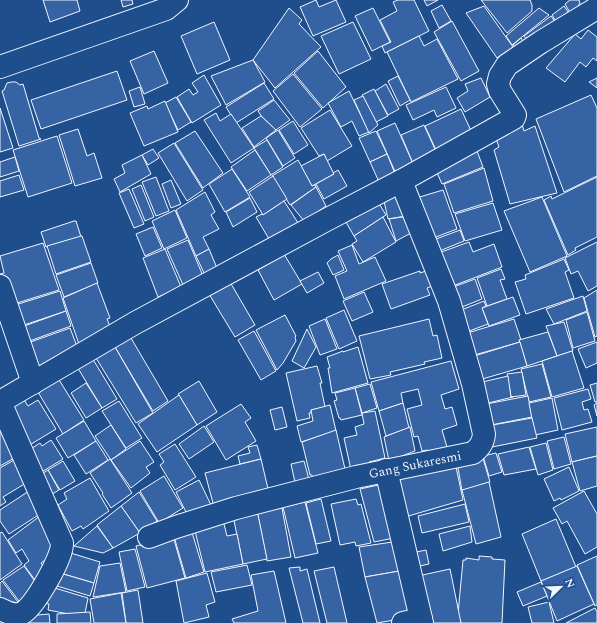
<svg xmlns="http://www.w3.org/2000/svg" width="597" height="623" font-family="Spectral,serif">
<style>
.building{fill:#3563a3;stroke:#f2f6ff}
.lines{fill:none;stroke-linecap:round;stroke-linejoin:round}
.minor-casing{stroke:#f2f6ff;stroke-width:24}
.minor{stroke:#1f4e8c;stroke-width:22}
.labels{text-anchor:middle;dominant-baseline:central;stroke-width:3;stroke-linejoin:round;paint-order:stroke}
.street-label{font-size:13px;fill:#f2f6ff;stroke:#1f4e8c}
</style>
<rect width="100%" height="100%" fill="#1f4e8c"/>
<g class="building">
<path d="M43,0H77L80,11L50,22Z"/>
<path d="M121,0H132L133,4L123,7Z"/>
<path d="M316,0L319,7L336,0L346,22L313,36L300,7Z"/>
<path d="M398,0H414L429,31L385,53L382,46L391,42L380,20L397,11L393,2Z"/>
<path d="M424,0H438L427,6Z"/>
<path d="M481,0H530L532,5V11L507,33Z"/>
<path d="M570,0H579L580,3L572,16L565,4Z"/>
<path d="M442,5L451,21L439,28L431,11Z"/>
<path d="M484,6L513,47L497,58L466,13Z"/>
<path d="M564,6L571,16L558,25L552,15Z"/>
<path d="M289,8L302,20L299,24L321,47L275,88L253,60Z"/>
<path d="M373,8L390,42L372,51L355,16Z"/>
<path d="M539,8L549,15L512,45L506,36Z"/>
<path d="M551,16L558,26L529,44L524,36Z"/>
<path d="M452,21L479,71L461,81L434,32Z"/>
<path d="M214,22L230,60L197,74L181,36Z"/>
<path d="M353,22L371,59L339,74L321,36Z"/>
<path d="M588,30L597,37V61L593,58L586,67L580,62L565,82L546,68L575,34L581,39Z"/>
<path d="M419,36L424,46L437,39L458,79L411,102L387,52Z"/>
<path d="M521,38L526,46L517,51L513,45Z"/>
<path d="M154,51L168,83L144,94L130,61Z"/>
<path d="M318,51L346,87L323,108L294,73Z"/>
<path d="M253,60L265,82L226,105L211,76Z"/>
<path d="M117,71L127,100L41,129L31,100Z"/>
<path d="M293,74L322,109L300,127L273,91Z"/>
<path d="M204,75L221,105L192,123L177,97L189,89L193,95L198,92L192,83Z"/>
<path d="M398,76L410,100L400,106L388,81Z"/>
<path d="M481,78L490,97L465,112L457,98L468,91L465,84Z"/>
<path d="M597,78V88L589,82Z"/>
<path d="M11,82H16L20,85L23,84L39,138L41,139L19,146L2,91L4,90L7,83Z"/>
<path d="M264,83L274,99L236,123L226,107Z"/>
<path d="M386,84L399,109L388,115L375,91Z"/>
<path d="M140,87L145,104L134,107L129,91Z"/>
<path d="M446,87L456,108L437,117L434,110L413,120L406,105Z"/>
<path d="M374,89L388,116L376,122L362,95Z"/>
<path d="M349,91L369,132L359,136L352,121L341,127L328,103Z"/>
<path d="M591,95L597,108V176L564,192L536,119Z"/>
<path d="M363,96L378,125L369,133L354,100Z"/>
<path d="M176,97L191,122L178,130L165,103Z"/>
<path d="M274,100L290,120L276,130L262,117L258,111Z"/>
<path d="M165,101L178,132L144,146L130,113L147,106L148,109Z"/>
<path d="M0,108L13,148L0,152Z"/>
<path d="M461,109L472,133L436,150L425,126Z"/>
<path d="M330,110L352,146L327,161L324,154L319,156L301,128Z"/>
<path d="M216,113L220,121L231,114L254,148L231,163L204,120Z"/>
<path d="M261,116L276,130L254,147L242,128Z"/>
<path d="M520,118L524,131L535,126L557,193L510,204L494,150L499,147L494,133Z"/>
<path d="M293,121L308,145L294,154L279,130Z"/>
<path d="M395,123L415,168L397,176L377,131Z"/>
<path d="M424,125L439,158L415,168L401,135Z"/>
<path d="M78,129L87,156L94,153L102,178L75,186L59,135Z"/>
<path d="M278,130L295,158L283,166L266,138Z"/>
<path d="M195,131L223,173L203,188L175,143Z"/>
<path d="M376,131L387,154L370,162L359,138Z"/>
<path d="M57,136L72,183L28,197L13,150Z"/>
<path d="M267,140L283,167L271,175L254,148Z"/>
<path d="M174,143L203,190L187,201L158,153Z"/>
<path d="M474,143L483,167L442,184L434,166Z"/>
<path d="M153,149L159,158L148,165L142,155Z"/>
<path d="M255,150L271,175L247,191L231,167Z"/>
<path d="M324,154L334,174L312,186L301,166Z"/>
<path d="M387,154L396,176L380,184L370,162Z"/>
<path d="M142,155L151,174L120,192L114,179L125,173L122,165Z"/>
<path d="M15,157L19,171L0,177V162Z"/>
<path d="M298,160L312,186L315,185L316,187L290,205L272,176Z"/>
<path d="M484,168L493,201L454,213L444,184Z"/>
<path d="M232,169L250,197L225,212L209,184Z"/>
<path d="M338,170L347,186L324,199L316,184L334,174L333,173Z"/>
<path d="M19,175L24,190L0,197V181Z"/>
<path d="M273,176L287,199L263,215L249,192Z"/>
<path d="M156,177L169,211L156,216L142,182Z"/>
<path d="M597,177V237L575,248L576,250L568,255L544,200L551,196L552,199Z"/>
<path d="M171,180L181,204L171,208L162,184Z"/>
<path d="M141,185L154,217L145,221L132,189Z"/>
<path d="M316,187L326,206L304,221L291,205Z"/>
<path d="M129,189L144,224L134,228L119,193Z"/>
<path d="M401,189L406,216L388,219L382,192Z"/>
<path d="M443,190L457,229L428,240L413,199Z"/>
<path d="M205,192L215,212L211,215L219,229L203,237L209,249L196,256L176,210Z"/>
<path d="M375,197L386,215L354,236L343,217Z"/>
<path d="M542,197L567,256L530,272L504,211Z"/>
<path d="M250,198L257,212L233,227L226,212Z"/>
<path d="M284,201L300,226L272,244L256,217L262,214L263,215Z"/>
<path d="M493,203L502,230L465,241L455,214Z"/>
<path d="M175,210L187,238L164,249L152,221Z"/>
<path d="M409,216L413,232L396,241L389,219Z"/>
<path d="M383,217L396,242L363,262L352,244L357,241L354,236Z"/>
<path d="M74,221H76L81,237L46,247L41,232Z"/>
<path d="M153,227L162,248L145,256L136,234Z"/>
<path d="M460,230L464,241L432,254L428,242Z"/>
<path d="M81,236H82L91,262L56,274L47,246Z"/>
<path d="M188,240L203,276L183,285L167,249Z"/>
<path d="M469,242L473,252L494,244L502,267L445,289L433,255Z"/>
<path d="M597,242V286L588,291L578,271L571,274L565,258Z"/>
<path d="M43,243L59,290L17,303L6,292L0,274L4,273L0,256Z"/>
<path d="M352,245L359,264L375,257L386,281L344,299L335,276L347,271L338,251Z"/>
<path d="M165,249L181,287L158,297L143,258Z"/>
<path d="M209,249L217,268L205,275L196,256Z"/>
<path d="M284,254L302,284L274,300L258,270Z"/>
<path d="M338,255L344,270L333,275L327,263L331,259Z"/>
<path d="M564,259L569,270L565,272L574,298L526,314L515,282L526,279L525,275Z"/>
<path d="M91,263L98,283L64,297L56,275Z"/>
<path d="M501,269L505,279L500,280L507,299L487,306L477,278Z"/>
<path d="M420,271V273L426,271L432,286L427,288L430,295L391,309L382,284Z"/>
<path d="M318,272L324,283L307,293L300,281Z"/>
<path d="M475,279L482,299L452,311L445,290Z"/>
<path d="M230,282L255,325L235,337L209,294Z"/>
<path d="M97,283L110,318L107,319L111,329L80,347L63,298Z"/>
<path d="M597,290V336L595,337L584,298Z"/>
<path d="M60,291L66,311L18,327L12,306Z"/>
<path d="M364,292L373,312L352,321L343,301Z"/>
<path d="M583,296L587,311L554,324L546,309Z"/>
<path d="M513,297L520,315L489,326L482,308Z"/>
<path d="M484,301L486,306L482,308L488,324L464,333L456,312Z"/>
<path d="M344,310L357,341L339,349L326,318Z"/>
<path d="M66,311L71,326L24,343L19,328Z"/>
<path d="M587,312L595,341L573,348L566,320Z"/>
<path d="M285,315L296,336L295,337L296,341L283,363L277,370L256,330Z"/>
<path d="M325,319L337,349L320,355L309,326Z"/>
<path d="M429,319L433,336L437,335L442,358L424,362L425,364L390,372L391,375L370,379L359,336Z"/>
<path d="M514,319L521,340H519L520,342L471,356L464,334Z"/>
<path d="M564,322L573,351L557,356L546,326Z"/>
<path d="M70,328L78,349L34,374L25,344Z"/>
<path d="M307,329L316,347L304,368L292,361Z"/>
<path d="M254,331L276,371L261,380L238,340Z"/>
<path d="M548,332L557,356L527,366L519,340Z"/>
<path d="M128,333L168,401L153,411L112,342Z"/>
<path d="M520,342L527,366L479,380L471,357Z"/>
<path d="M597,342V363L586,368L578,349Z"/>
<path d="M115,347L153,413L136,423L96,358Z"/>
<path d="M358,347L368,383L332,393L328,368H330L327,357L343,351V352Z"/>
<path d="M572,351L584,388L552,397L542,361Z"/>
<path d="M91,356L117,399L102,408L76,365Z"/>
<path d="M451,361L459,389L441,395L445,409L452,407L457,425L442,430L447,447L429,452L428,450L422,451L418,436L414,437L407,409L422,405L418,389L401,393L403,403L379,411L371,382Z"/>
<path d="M542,364L551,397L529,402L521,369Z"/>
<path d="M317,366L322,383H320L325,407L311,410V413H309L310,418L297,421L286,373Z"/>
<path d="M522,372L526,395L511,397L507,374Z"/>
<path d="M56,375L84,420L63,434L35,387Z"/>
<path d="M508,376L511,397H513L480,405L478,383Z"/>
<path d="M199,381L217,412L197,425L178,394Z"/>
<path d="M86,383L102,408L86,418L71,393Z"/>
<path d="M597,383V402H595L590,385Z"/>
<path d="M370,384L377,408L362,413L355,388Z"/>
<path d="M355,388L362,415L341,420L340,418H339L334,401L337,400L335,393Z"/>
<path d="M588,389L591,399L582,402L584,410L588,409L592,422L562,430L554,398Z"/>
<path d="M21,395L28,406L38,400L56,429L28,446L3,407Z"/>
<path d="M179,395L197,425L157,452L138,424Z"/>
<path d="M528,396L532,417L486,426L481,405Z"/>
<path d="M552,398L558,430L535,435L529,403Z"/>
<path d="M119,401L142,438L126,448L102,411Z"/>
<path d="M403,403L409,428L386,436L379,411Z"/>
<path d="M597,403V416L594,405Z"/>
<path d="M241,404L251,418L245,422L256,441L226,460L206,426Z"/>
<path d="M330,405L336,431L301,442L297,426L313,421L311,410Z"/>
<path d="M282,407L287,427L275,430L270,410Z"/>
<path d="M375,411L385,458L369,462L370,465L351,470L344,438L357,435L355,427L364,424L362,413Z"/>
<path d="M0,414L16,457L0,466Z"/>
<path d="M532,418L537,438L492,447L487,426Z"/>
<path d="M84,421L96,441L68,458L56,438Z"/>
<path d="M111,425L126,449L111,460L95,436Z"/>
<path d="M204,426L214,442L189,459L179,444Z"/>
<path d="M410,427L415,451L389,461L384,437Z"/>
<path d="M597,427V456L572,462L565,434Z"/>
<path d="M336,430L345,469L313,478L312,475H310L302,442Z"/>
<path d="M564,437L571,464L554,469L547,441Z"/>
<path d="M51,440L63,459L40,473L26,452L40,443L42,446Z"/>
<path d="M96,441L108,460L86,474L74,455Z"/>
<path d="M140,441L154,462L146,467L150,473L131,488L111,460Z"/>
<path d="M546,443L553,470L538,475L530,447Z"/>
<path d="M175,444L196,477L175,490L160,465L164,462L159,454Z"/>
<path d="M257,445L261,459L240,464L238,456L250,453L248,447Z"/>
<path d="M529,447L536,469L504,475L498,454Z"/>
<path d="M496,453L502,472L489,476L483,456Z"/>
<path d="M482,455L490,482L462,491L457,462Z"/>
<path d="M597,456V486L580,491L572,462Z"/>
<path d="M110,459L132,493L111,508L102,494L103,493L90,473Z"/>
<path d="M261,459L269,493L214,507L205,473Z"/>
<path d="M14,460L26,483L3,497L6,502L0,506V468Z"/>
<path d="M63,461L75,481L60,490L48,470Z"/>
<path d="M304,461L310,483L296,487L291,464Z"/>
<path d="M455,462L463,500L405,517L395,477Z"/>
<path d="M569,467L579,491L561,500L560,498L554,501L544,479Z"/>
<path d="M48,470L59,490L47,497L37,477Z"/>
<path d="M164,476L183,508L159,523L140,491Z"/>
<path d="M90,478L109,511L83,529L81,526L72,531L58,505L67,499L64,493Z"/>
<path d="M199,480L211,505L188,516L176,492Z"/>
<path d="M489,482L501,537L476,544L462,490Z"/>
<path d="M383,484L399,537L374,542L360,489Z"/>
<path d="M29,491L43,512L9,534L0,521V510Z"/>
<path d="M584,491L597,514V547L585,554L567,521L562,524L553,508Z"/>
<path d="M139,492L157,521L140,533L121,506Z"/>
<path d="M321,499L331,541L316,544L306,503Z"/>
<path d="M356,499L358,505L361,504L371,543L356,546L355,542L340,545L331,504Z"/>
<path d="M305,502L318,553L295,558L283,507Z"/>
<path d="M465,504L469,522L422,533L418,516Z"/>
<path d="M121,506L140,533L113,548L97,525Z"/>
<path d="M282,508L291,557L267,561L257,511Z"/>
<path d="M257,510L267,559L243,564L233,516Z"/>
<path d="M40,516L61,548L41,563L46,571L35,580L24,565L29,561L22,549L16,553L8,540Z"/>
<path d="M556,519L576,567L541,581L522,534Z"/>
<path d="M223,520L227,536L237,534L243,564L205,572L194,527Z"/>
<path d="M97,526L113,548L103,553L74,546Z"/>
<path d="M470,526L472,542L443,551L439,534Z"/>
<path d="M191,529L204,572L186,578L173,533Z"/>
<path d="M2,532L22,564L0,580V533Z"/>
<path d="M173,536L185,578L147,588L136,546Z"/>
<path d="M399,541L405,570L365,577L359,547Z"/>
<path d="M135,549L145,587L127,591L119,552Z"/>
<path d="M426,550L429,564L415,567L412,553Z"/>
<path d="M64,551L100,562L94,583L53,571Z"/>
<path d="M479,556L492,557V559L505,560L502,623H461L458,614L463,560H466V558L479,560Z"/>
<path d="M597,556V605L595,606L577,565Z"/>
<path d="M120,563L126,592L93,597L100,566Z"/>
<path d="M247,565L252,585L216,592L211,572Z"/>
<path d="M24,566L41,590L22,605L3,580Z"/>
<path d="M577,566L594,604L557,621L541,581Z"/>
<path d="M300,567V571L307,569L320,623H303L289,568Z"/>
<path d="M334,567L347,623H327L314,571Z"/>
<path d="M450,569L461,623H430L418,576Z"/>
<path d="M405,570L418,616L377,623L365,577Z"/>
<path d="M53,571L94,583L90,596L47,583Z"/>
<path d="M274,571L286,623H234L232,619L258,611L251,575Z"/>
<path d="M207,573L215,602L206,605L209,617L184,623L176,581Z"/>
<path d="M2,581L21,606L0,607V583Z"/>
<path d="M541,582L547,596L523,606L517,592Z"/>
<path d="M48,586L88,598L85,613L69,614L48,610L49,604L43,603Z"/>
<path d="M138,590L143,623H126L122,593Z"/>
<path d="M121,593L126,623H94L90,599Z"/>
<path d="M549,602L554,623H532L528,607Z"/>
<path d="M595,608L597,612V623H566Z"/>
<path d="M90,612L91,623H57V614Z"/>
<path d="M49,614L50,623H26V616Z"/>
</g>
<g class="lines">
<defs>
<g id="minor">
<path d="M0,67L166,9L177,0"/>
<path d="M0,286L33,383"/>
<path d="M0,402L135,323L328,219L401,181L514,118L515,115L500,91L498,84L500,76L507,65L541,42L597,8"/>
<path d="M386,470L422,623"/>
<path id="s1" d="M149,537L176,527L236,508L356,477L473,453C480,447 483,443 484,434L473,384L449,301L401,181"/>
<path d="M0,609C6,612 17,617 24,612C36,603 63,557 62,543L0,402"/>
<path d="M403,623L421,619"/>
</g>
</defs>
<use href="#minor" class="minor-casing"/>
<use href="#minor" class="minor"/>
</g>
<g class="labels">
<g class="street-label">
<text stroke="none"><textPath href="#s1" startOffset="276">Gang Sukaresmi</textPath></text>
</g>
</g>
<g transform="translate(561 587) rotate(67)" stroke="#1f4e8c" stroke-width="3" paint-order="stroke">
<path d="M0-3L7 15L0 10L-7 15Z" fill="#f2f6ff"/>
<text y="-6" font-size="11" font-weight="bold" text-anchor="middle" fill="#f2f6ff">N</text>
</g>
</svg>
